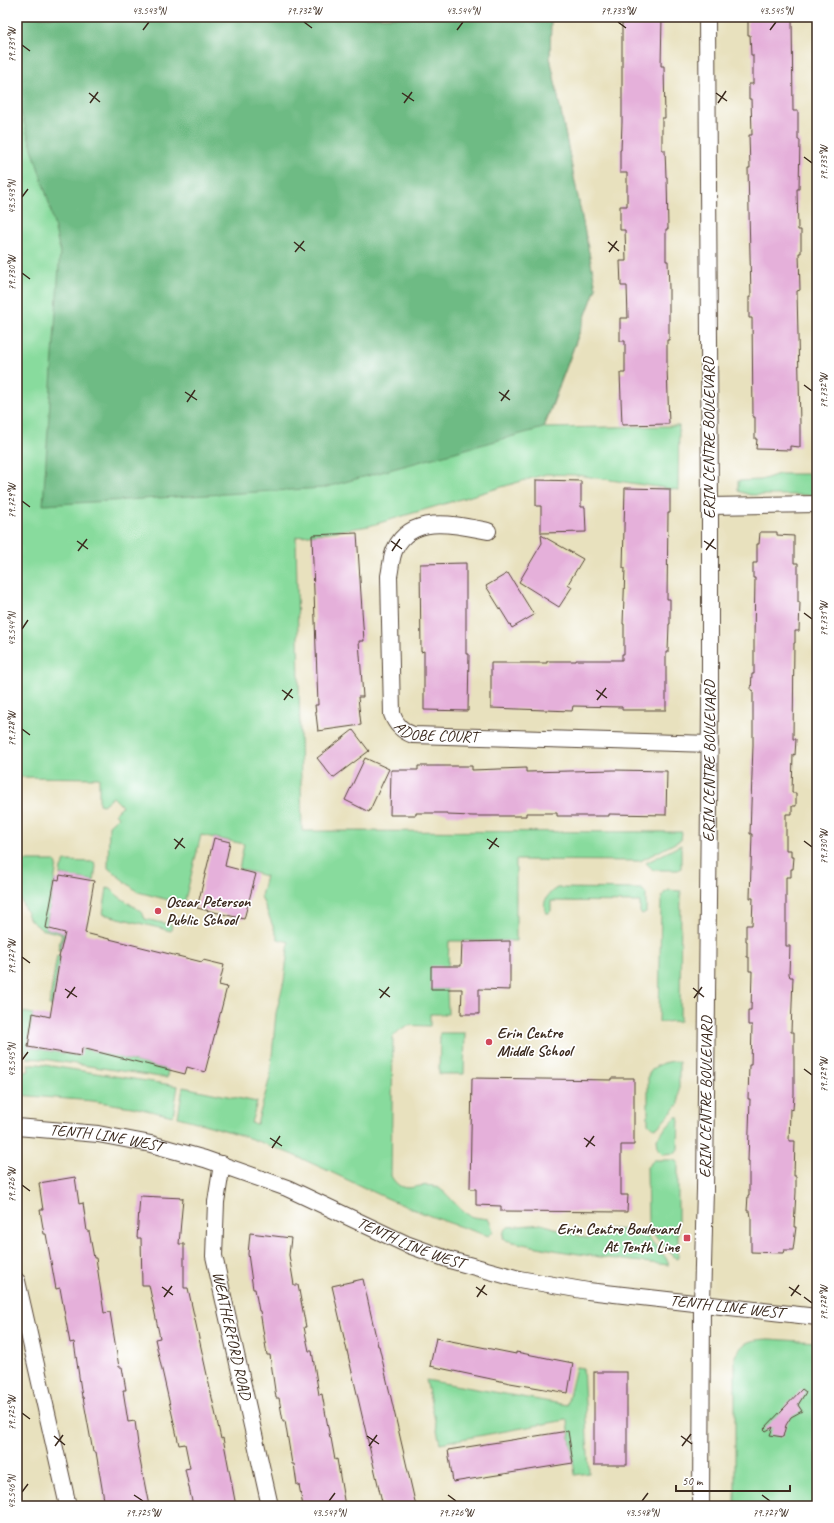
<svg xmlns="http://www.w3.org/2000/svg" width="834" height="1523" font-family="Caveat,sans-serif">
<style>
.green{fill:#88db9d;stroke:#62825e}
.forest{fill:#6ebb84;stroke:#547251}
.building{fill:#e5b0da}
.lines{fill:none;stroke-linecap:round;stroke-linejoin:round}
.minor-casing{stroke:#554536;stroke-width:18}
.minor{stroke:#fff;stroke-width:16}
.ticks{fill:none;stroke:#3b2a1e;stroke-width:1.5}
.poi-dot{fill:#d1495b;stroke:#fff;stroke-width:1.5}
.labels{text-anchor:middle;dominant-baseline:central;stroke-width:3.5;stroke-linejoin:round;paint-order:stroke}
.street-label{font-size:16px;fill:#3b2a1e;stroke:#fff}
.poi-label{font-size:16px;font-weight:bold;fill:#3b2a1e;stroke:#fff;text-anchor:start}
.neatline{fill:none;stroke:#3b2a1e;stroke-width:1.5}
.ticks-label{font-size:10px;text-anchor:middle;fill:#3b2a1e}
</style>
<rect width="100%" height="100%" fill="#fff"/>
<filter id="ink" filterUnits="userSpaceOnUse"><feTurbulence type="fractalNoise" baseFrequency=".025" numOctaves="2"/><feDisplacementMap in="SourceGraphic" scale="8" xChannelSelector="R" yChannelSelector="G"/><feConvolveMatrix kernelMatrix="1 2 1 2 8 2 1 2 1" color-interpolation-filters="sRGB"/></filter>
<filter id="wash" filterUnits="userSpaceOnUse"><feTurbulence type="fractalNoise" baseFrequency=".012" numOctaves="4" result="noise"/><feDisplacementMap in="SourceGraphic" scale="16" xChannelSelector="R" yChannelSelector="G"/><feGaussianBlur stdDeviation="0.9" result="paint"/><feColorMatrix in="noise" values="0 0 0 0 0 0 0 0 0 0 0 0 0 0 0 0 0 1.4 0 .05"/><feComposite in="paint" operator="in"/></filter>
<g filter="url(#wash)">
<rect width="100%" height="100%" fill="#e8e1be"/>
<g class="green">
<path d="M17,17H551L550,57L596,288L544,428L679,426L678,490L577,475L546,474L369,526L296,537L302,831L682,832L681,840L640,861L516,860V941H449L448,966L431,989H447L448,1014H430V1026C411,1026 406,1022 393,1037L391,1176C404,1199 418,1180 436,1187C449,1192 456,1209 469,1215C474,1218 482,1218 488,1219L491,1224L493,1231L489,1236C451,1224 414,1211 378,1194C340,1177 304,1158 265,1144C237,1133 207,1125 178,1117L183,1087L257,1102L251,1123L257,1124L270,1077L276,1013L284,981L289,942L278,939L261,896L266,876L239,869L244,844L201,835L184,904L138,892L108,868L109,825L118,817L115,813L122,806L113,797L103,805L99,804V778L17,777Z"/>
<path d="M779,474H817V495H750L738,491V481L761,480Z"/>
<path d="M681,845V868L678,870H653L646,863Z"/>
<path d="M17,861H55L57,865L46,928L65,933L60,950H58L62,934L41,929L30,920L17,892Z"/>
<path d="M65,861L94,862L96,866L94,881L60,875L61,868Z"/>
<path d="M107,888L111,889L118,896L142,912L145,919L172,925L171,931L103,914Z"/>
<path d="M557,888L642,889L646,894V912L642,914L640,912V902L551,901V911L549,913H546C541,903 548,893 557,888Z"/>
<path d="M669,890L681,891L680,1021L659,1022L661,901L664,893Z"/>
<path d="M57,955L60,957L52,1006L49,1005Z"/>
<path d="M24,1012L33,1014L28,1047L80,1056L82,1048L168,1070L167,1078L43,1059L27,1058L26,1051L19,1052L18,1039L22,1015Z"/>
<path d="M440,1033H465L464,1074H439Z"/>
<path d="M678,1061L679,1062V1104L658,1127C654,1129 651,1127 648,1123V1076C652,1065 667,1061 678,1061Z"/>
<path d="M28,1064H38L178,1086L173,1116L132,1107L93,1101L17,1095V1073L29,1071Z"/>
<path d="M676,1117H679L678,1149L675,1153L663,1154L658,1149L657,1138Z"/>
<path d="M654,1160H673L678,1162V1258L676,1259L651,1232L648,1222L647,1167Z"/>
<path d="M542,1224L586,1238H588L603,1230L609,1229L637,1230L646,1235L666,1258L669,1265C614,1259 559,1253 505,1240L503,1238L504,1231L508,1227Z"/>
<path d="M769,1339L817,1342V1506H735V1356C744,1340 752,1340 769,1339Z"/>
<path d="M576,1367L583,1368L589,1473L575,1475L568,1422L566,1420L440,1443L426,1380L567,1405Z"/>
</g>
<path class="forest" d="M17,17H551L550,57L596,288L543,428L323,488L43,505L60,251L49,203L17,100Z"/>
<g id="blocks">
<g class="building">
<path d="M622,17H662L661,66H664L665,118H662V150H665L666,177H667L668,229H666V261H668L669,288V340H667V368L669,424L622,425L620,373H625V341H620V318H628L627,286H621L620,261H626L625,230H620V206H627V173H620V150H621L622,122Z"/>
<path d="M753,17H792L793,111H798V140H800L799,189H797L798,230H801V253H799L800,290L797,291L800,424V447L790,446V450L756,449L757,439H755V417H753L752,318H749V297H751L748,168H750L749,135H752L751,99H749V84H753V55H751L750,35H748V20H753Z"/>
<path d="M536,480L581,481V507H585L586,532L541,533V506H536Z"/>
<path d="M625,488L670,489V513H668L667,599H670V624H669L668,652H666V710H622V707L573,706L572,711L491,708V663H547V661H576V660H622V654H624V624H623L625,568H623Z"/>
<path d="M760,532H777V535L794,536V563H798V602H800L799,631H795V643H794L793,739H796L795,755L793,754L792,793H796V806H792V814H786V850H791V857H794L793,869H791V877H786V946H790L789,974L790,977H793L791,1032H794V1094L793,1110L790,1109L789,1141H795L794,1176H796V1192L794,1227H796L793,1250H784L783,1253L751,1252V1217L750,1211H747L748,1195H749V1161H748L750,1099H748L749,1065H751L752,1025H748V1010H751L752,971H749V957H747V941H746V925H752L753,898H750L752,834H750L753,745V690H751L752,674H754V639L755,578H753V563H757V544H759Z"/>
<path d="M357,533L364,641H359L363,697H358L361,725L318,731L315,705H318L312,535Z"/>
<path d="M541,535L583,559L568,584L572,587L559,607L519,582L542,543Z"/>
<path d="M466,563V654H469L468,711L424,710V651L421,652L420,564Z"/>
<path d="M508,573L534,615L512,628L486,586Z"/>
<path d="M353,730L369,751L333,778L317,758Z"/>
<path d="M365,758L389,769L369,812L345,800Z"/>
<path d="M418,766H472V770L526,768V772L614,770L667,771L666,815L609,814V816H557V813H526V816H473L447,815V813H416V815H390L391,770H418Z"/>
<path d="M214,838L230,842L225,866L256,874L244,919L197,908Z"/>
<path d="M60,875L94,881L85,933L202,962L203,960L224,965L219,985L227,987L205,1072L187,1067L185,1074L82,1048L81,1056L28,1047L33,1013L50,1017L60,957H59L65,933L46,928L55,879L59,880Z"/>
<path d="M510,941V990L479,989V1014H461L462,989H431V966H461L462,942Z"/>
<path d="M472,1078L611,1080V1078H634V1145H621V1195H628L627,1212L501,1211V1206L476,1205V1189H470Z"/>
<path d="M75,1177L79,1204L83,1203L87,1231H89L94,1258H96L104,1313L110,1312L119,1367H122L126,1390H123L128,1422L135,1421L138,1444L137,1445L149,1506H105L96,1452H93L83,1397H82L74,1342L70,1343L60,1288L56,1289L46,1234H44L40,1210H43L39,1183Z"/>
<path d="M140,1196L183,1198L179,1244H184V1288H188L221,1439L223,1438L236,1506H193L185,1469L190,1468L185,1444L179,1445L155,1339L160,1338L149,1285H142L141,1238H137Z"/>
<path d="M250,1233L291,1238L289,1255L294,1285H298L306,1327H304L309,1351H312L319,1395L322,1394L330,1438H331L335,1460L337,1459L345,1506H303L299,1485H297L294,1464H292L285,1421H283L279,1398H276L270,1355H267L260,1311H259L255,1289H253L248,1254Z"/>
<path d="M363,1279L378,1346H379L416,1506H383L332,1286Z"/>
<path d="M436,1338L516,1354V1352L573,1363L568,1393L510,1383L430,1366Z"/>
<rect x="594" y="1372" width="33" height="93"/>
<path d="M802,1389L806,1392L798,1405L802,1411L791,1417L786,1425L783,1437L770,1435L773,1427L766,1431L764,1429Z"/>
<path d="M568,1431L573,1463L453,1482L448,1450Z"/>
</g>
</g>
</g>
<g filter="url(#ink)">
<use href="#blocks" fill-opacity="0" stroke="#554536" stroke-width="1"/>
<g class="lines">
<defs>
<g id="minor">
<path d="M710,506L817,504"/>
<path id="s1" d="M488,531C457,525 412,513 395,549C391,557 391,567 389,576L392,714C396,725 402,731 413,735L710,744"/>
<path id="s2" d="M17,1127L98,1134L151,1144L205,1159L287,1188L406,1244L450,1260L519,1279L588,1291L817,1317"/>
<path id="s3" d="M222,1164L216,1202L214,1256L270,1506"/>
<path d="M17,1281L68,1506"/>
<path id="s4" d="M701,1506L702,1304L705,1189L710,709V506L707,17"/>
</g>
</defs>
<use href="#minor" class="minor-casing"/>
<use href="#minor" class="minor"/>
</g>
</g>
<path class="ticks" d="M304,22L312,28M618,22L626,28M143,30L149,22M457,30L463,22M770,30L776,22M22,45L30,51M89,93L100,102M402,93L414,101M716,93L727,101M90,103L98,92M404,103L412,92M718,103L726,91M804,157L812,163M22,197L28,189M294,242L305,251M608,242L619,251M295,252L304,241M609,252L617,241M22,273L30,279M804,385L812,391M185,392L197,400M499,392L510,400M501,401L509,390M187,402L195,390M22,501L30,507M77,541L88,549M391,541L402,549M704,541L716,549M706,550L714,539M78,551L87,539M392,551L400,539M804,613L812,619M22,629L28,620M282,690L293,698M596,690L607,698M284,700L292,689M597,700L606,688M22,729L30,735M174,839L185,848M487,839L499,847M804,841L812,847M175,849L183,838M489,849L497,838M22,957L30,963M693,988L704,997M65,989L77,997M379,989L390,997M67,998L75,987M380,998L389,987M694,998L702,987M22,1060L28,1052M804,1069L812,1075M270,1138L282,1146M584,1138L595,1146M586,1147L594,1136M272,1148L280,1136M22,1185L30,1191M162,1287L173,1295M476,1287L487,1295M789,1287L801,1295M791,1296L799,1285M164,1297L172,1286M477,1297L485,1285M804,1297L812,1303M22,1413L30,1419M54,1436L65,1445M367,1436L379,1444M681,1436L692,1444M55,1446L63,1435M369,1446L377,1435M682,1446L691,1434M22,1492L28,1484M134,1495L143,1501M448,1495L456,1501M762,1495L770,1501M329,1501L335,1493M642,1501L648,1493"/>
<g class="poi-dot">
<circle cx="158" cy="911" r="4"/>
<circle cx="489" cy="1042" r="4"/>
<rect x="683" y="1234" width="8" height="8" rx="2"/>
</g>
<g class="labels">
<g class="street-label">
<text transform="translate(709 438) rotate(-90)">ERIN CENTRE BOULEVARD</text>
<text stroke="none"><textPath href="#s1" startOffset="322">ADOBE COURT</textPath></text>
<text stroke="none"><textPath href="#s4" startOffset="745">ERIN CENTRE BOULEVARD</textPath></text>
<text stroke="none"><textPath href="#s4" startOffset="409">ERIN CENTRE BOULEVARD</textPath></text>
<text stroke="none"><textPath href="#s2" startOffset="90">TENTH LINE WEST</textPath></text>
<text stroke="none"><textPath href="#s2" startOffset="414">TENTH LINE WEST</textPath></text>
<text stroke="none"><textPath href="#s2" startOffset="738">TENTH LINE WEST</textPath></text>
<text stroke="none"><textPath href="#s3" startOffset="174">WEATHERFORD ROAD</textPath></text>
</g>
<g class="poi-label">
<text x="166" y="902">Oscar Peterson<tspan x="166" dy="18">Public School</tspan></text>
<text x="497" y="1033">Erin Centre<tspan x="497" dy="18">Middle School</tspan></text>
<text x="679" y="1229" text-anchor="end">Erin Centre Boulevard<tspan x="679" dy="18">At Tenth Line</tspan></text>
</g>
</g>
<rect width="834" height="1523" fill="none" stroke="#fff" stroke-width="44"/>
<path d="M676 1485v6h114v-6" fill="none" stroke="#3b2a1e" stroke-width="2"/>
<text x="682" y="1485" font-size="12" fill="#3b2a1e" stroke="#ffffff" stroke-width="3" paint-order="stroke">50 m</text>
<rect x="22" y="22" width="790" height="1479" class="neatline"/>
<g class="ticks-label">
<text x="149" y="14">43.543°N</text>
<text x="304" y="14">79.732°W</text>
<text x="463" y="14">43.544°N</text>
<text x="618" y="14">79.733°W</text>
<text x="776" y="14">43.545°N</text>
<text transform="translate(11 45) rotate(-90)" y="4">79.731°W</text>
<text transform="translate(823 163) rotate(-90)" y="4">79.733°W</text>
<text transform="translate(11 197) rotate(-90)" y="4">43.543°N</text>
<text transform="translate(11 273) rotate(-90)" y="4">79.730°W</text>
<text transform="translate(823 391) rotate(-90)" y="4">79.732°W</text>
<text transform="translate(11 501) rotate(-90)" y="4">79.729°W</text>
<text transform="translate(823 619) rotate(-90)" y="4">79.731°W</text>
<text transform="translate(11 629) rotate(-90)" y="4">43.544°N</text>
<text transform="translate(11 729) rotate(-90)" y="4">79.728°W</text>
<text transform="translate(823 847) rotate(-90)" y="4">79.730°W</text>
<text transform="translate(11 957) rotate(-90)" y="4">79.727°W</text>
<text transform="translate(11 1060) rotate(-90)" y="4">43.545°N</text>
<text transform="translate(823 1075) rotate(-90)" y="4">79.729°W</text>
<text transform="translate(11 1185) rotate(-90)" y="4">79.726°W</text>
<text transform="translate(823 1303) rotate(-90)" y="4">79.728°W</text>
<text transform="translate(11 1413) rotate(-90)" y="4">79.725°W</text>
<text transform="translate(11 1492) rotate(-90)" y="4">43.546°N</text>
<text x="143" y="1516">79.725°W</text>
<text x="329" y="1516">43.547°N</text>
<text x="456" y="1516">79.726°W</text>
<text x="642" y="1516">43.548°N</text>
<text x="770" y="1516">79.727°W</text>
</g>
</svg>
